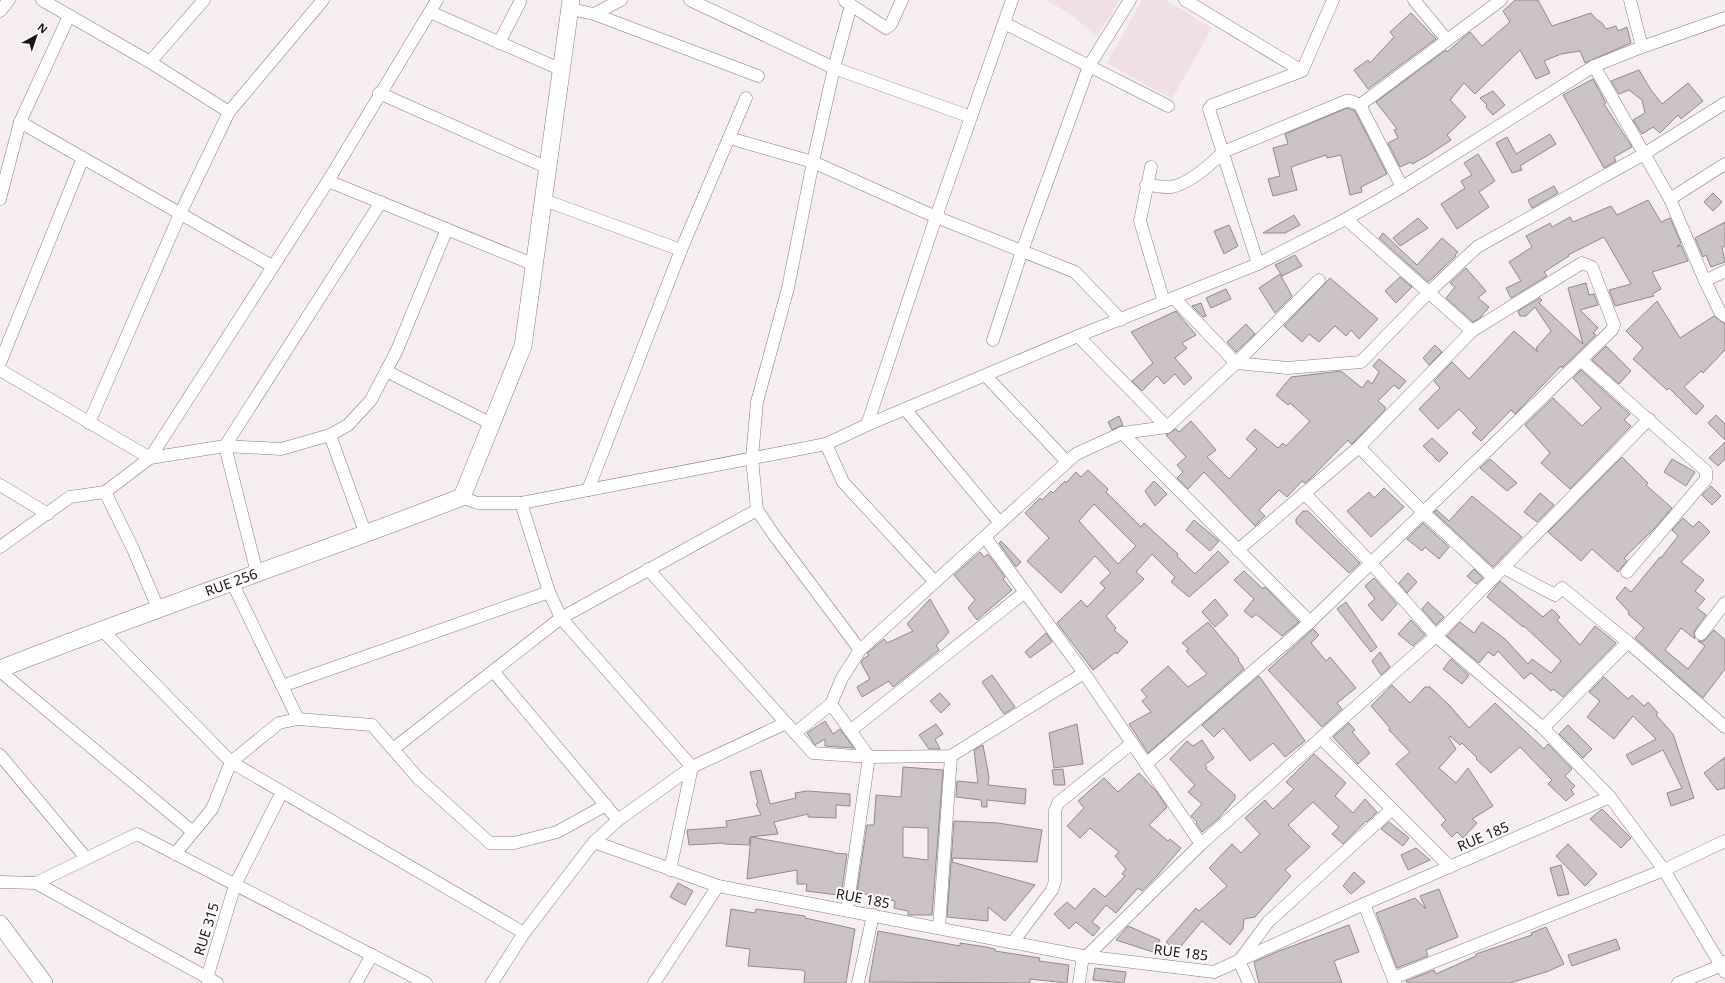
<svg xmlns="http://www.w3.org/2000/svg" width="1725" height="983" font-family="'Noto Sans',sans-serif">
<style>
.built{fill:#f0dfe3}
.building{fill:#cbc2c4;stroke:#90888a;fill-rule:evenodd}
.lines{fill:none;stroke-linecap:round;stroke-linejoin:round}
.street-casing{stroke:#847c7e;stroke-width:13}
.secondary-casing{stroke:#847c7e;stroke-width:18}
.street{stroke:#fff;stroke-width:12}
.secondary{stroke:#fff;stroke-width:17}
.labels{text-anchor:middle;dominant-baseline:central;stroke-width:4;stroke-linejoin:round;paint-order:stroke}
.street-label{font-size:14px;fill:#181515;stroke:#fefcfd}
</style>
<rect width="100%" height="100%" fill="#f6edef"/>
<g class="built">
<path d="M1047,0H1120L1097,37L1073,16Z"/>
<path d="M1142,0H1166L1212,28L1172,99L1107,63Z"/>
</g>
<g class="building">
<path d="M1515,0H1538L1552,26L1591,13L1596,19L1602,23L1606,29L1616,26L1618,31L1627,27L1631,43L1585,63L1580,51L1561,54L1544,61L1550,73L1536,79L1520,50L1475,94L1464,83L1450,100L1466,117L1447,135L1451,140L1427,156L1412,164L1411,162L1400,167L1388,143L1398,138L1394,130L1397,129L1376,102L1446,50L1447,52L1470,32L1482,46L1510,22L1503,11Z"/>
<path d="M1411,13L1436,39L1368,89L1354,70L1368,60L1370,63L1394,37L1390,32Z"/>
<path d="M1639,70L1651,90L1662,104L1688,83L1703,101L1681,119L1678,115L1660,133L1653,127L1642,134L1633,120L1645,113L1642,100L1629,90L1619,94L1611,81Z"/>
<path d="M1593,79L1606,103L1604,104L1632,147L1614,157L1616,161L1604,168L1563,95Z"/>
<path d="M1493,91L1505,105L1493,115L1486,107L1487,105L1480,98Z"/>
<path d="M1347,108L1355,111L1387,174L1361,187L1362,192L1350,195L1341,155L1327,158L1326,155L1291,167L1297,190L1273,196L1268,179L1280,176L1273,148L1288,144L1285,134Z"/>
<path d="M1550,134L1556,144L1520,166L1522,170L1512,173L1496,143L1507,137L1516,154Z"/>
<path d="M1478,154L1495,181L1479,192L1489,207L1457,229L1441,204L1465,188L1461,181L1472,175L1464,163Z"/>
<path d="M1554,186L1558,193L1532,208L1528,200Z"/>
<path d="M1713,193L1722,202L1713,211L1704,202Z"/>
<path d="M1648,200L1661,222L1670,218L1681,243L1677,247L1681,245L1688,261L1652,272L1661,289L1652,294L1654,296L1615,306L1609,290L1631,284L1604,237L1568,255L1569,256L1544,272L1547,276L1511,298L1506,288L1521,281L1509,262L1532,247L1526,236L1550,223L1552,227L1570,217L1573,222L1611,206L1617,215Z"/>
<path d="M1294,215L1300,225L1285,233H1263Z"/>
<path d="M1418,218L1428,228L1400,246L1393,238Z"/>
<path d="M1725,222V246L1722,247L1725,262L1711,267L1706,255L1703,257L1695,238Z"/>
<path d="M1229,225L1238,246L1224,254L1214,231Z"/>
<path d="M1383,233L1417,265L1442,238L1458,252L1455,255L1456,256L1428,282L1379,238Z"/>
<path d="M1295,255L1302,266L1282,276L1275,265Z"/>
<path d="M1466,268L1486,291L1478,298L1489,307L1480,318L1473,322L1446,298L1455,287L1450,283Z"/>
<path d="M1280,274L1292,296L1275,313L1259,288Z"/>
<path d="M1400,277L1412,287L1396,303L1385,291Z"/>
<path d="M1330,278L1378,319L1359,339L1351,330L1346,336L1335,326L1319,342L1309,334L1302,342L1284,326Z"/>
<path d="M1586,283L1589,295L1594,294L1598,305L1580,310L1598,328L1593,333L1596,335L1562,368L1561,366L1515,414L1511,410L1481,441L1472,433L1477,428L1459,409L1438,429L1419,409L1440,388L1434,381L1452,362L1469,379L1514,331L1538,352L1536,348L1551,331L1535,307L1526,316H1520L1518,311L1540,298L1542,300L1539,303L1583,344L1568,288Z"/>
<path d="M1226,289L1231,299L1211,308L1206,298Z"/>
<path d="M1657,301L1680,338L1714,316L1725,324V350L1703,373L1701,371L1684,387L1704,406L1696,415L1669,388L1667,390L1633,359L1643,348L1626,331Z"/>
<path d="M1201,303L1206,316L1203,317L1192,306Z"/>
<path d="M1176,311L1196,335L1182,343L1187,348L1175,358L1192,378L1184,385L1175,374L1164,384L1157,376L1142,391L1132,381L1153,363L1131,332Z"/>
<path d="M1246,324L1255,334L1236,352L1227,342Z"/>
<path d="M1435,345L1442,352L1429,365L1423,358Z"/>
<path d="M1606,346L1631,371L1619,384L1592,360Z"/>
<path d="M1379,359L1406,381L1399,389L1394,385L1378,401L1385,407V410L1354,442L1351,444L1348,440L1310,479L1305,483L1302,481L1287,497L1279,490L1259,510L1265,516L1255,526L1204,472L1188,489L1177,478L1183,472L1177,465L1186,457L1166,435L1176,429L1179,432L1191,421L1216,450L1207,457L1229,479L1257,449L1246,439L1255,429L1278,448L1283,443L1286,446L1310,421L1290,403L1288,405L1276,395L1291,377L1341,371L1362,388L1368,380L1372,384L1379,372L1373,366Z"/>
<path d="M1581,370L1630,414L1624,420L1631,426L1570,489L1541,463L1550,453L1525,425L1553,398L1582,426L1601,408L1573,378Z"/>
<path d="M1716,415L1725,424V440L1708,423Z"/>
<path d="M1119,416L1123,425L1112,430L1108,422Z"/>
<path d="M1432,438L1448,453L1439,462L1423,446Z"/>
<path d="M1725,442V459L1718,466L1709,458Z"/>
<path d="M1622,457L1648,483L1646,485L1672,508L1654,529L1624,558L1627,561L1618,572L1592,549L1581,561L1548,532Z"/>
<path d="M1490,459L1517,483L1507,491L1480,468Z"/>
<path d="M1672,459L1695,472L1686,486L1664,472Z"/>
<path d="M1088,470L1108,489L1106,492L1141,527L1144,523L1178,554L1177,556L1195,574L1218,551L1229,562L1189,597L1171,582L1175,577L1152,554L1136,572L1144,579L1106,616L1116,628L1114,630L1128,642L1117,654L1116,652L1093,670L1057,623L1081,600L1087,607L1105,588L1100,583L1111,573L1095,556L1061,593L1027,561L1049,538L1025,513L1040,498L1042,500L1051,491L1053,493L1065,481L1066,483L1076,472L1081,477ZM1094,504L1136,546L1118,564L1079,521Z"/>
<path d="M1154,481L1167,494L1155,506L1145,491Z"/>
<path d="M1711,486L1721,496L1712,505L1702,495Z"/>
<path d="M1384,488L1404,507L1371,537L1347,511L1369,492L1374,498Z"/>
<path d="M1540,493L1554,505L1537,522L1524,512Z"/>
<path d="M1472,496L1522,537L1493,567L1434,512L1437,510L1449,521Z"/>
<path d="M1303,511H1308L1360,563L1349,573L1296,523V519Z"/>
<path d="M1683,518L1693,527L1699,521L1710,532L1681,562L1704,580L1695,591L1705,599L1697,608L1706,615L1695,630L1694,633L1695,639L1681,628L1665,650L1688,669L1705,646L1698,641H1704L1714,630L1725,640V669L1703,698L1635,638L1644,628L1628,614L1629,612L1616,598L1625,587L1631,592L1660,557L1661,558L1678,536L1672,530Z"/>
<path d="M1194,520L1219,541L1210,551L1186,530Z"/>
<path d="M1423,523L1449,547L1439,559L1425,547L1422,551L1407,539Z"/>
<path d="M1001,541L1021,562L1016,567L999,543Z"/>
<path d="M980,552L984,557L988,554L1005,577L1003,579L1012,590L977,620L968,608L975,600L954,575Z"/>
<path d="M1474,569L1483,578L1476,584L1467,576Z"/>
<path d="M1244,571L1263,589L1264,587L1266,588L1299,622L1282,636L1256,614L1252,618L1244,611L1254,599L1234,580Z"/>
<path d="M1408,573L1417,582L1407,593L1399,583Z"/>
<path d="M1374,578L1397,604L1382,621L1368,605L1375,599L1365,586Z"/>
<path d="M1500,581L1543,617L1552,609L1560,617L1557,620L1580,645L1595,626L1616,643L1563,697L1553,689L1551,691L1531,673L1524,679L1498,651L1494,656L1488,652L1479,663L1447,636L1460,622L1474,633L1482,622L1505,639L1528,664L1532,659L1551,673L1561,661L1524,626L1523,627L1487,597Z"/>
<path d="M930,599L949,632L942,640L936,645L939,650L893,687L889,681L862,697L857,687L870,679L861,663L863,659L869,655L867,653L884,639L887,643L913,631L907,624Z"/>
<path d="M1215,599L1228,615L1215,627L1202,612Z"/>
<path d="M1346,602L1377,647L1371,652L1337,609Z"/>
<path d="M1428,602L1444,617L1436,625L1422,609Z"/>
<path d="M1411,620L1425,635L1413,646L1398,634Z"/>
<path d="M1208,622L1239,659L1238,660L1244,669L1148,753L1129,724L1151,712L1142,701L1147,697L1141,690L1168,666L1188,687L1207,674L1186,651L1189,649L1182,643Z"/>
<path d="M1313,629L1319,635L1311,643L1326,661L1330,657L1356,688L1337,703L1342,709L1322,727L1268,670Z"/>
<path d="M1046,633L1052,642L1030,658L1025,652Z"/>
<path d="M1380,652L1390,667L1381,675L1372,661Z"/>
<path d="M1451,659L1469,675L1462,684L1443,669Z"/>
<path d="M992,675L1015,707L1004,714L982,682Z"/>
<path d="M1259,676L1305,741L1285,757L1273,743L1250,761L1223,728L1214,737L1202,725Z"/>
<path d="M1604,677L1628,699L1632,695L1644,706L1648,702L1658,713L1656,715L1673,734L1694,798L1671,806L1667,793L1682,788L1663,750L1632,765L1626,755L1656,739L1633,716L1614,739L1587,717L1600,701L1589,692Z"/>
<path d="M1392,685L1410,703L1425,687H1430L1451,707L1469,728L1495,703L1544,749L1548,744L1572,769L1565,776L1575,786L1571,790L1574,794L1566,801L1548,784L1552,780L1520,747L1491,773L1476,759L1477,758L1462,743L1460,745L1450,736L1449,738L1456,749L1439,768L1456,783L1468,768L1493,806L1472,819L1477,823L1463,838L1457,832L1452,837L1441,825L1446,820L1396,764L1410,752L1389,730L1390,728L1371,706Z"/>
<path d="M940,693L950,704L941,713L930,701Z"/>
<path d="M825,721L833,734L840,729L854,748L825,746V739L815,745L807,733Z"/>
<path d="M1349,723L1355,730L1352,732L1370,753L1358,764L1333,737Z"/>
<path d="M936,724L943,734L935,739L940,749H929L919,735Z"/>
<path d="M1077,724L1083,764L1054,768L1049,733Z"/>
<path d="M1568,725L1592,749L1583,758L1559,734Z"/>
<path d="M1202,740L1214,758L1205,765L1207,767L1206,769L1235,795V799L1218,819L1202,832L1196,823L1197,822L1191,816L1202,804L1188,792L1195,785L1170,759L1187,741L1193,746Z"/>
<path d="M983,745L989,777L988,785L1026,789L1025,804L987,800V807H982L981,800L956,797L957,781L978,783L974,750Z"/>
<path d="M1314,754L1346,783L1335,796L1353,813L1365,799L1377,812L1367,822L1366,821L1343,844L1332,834L1339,827L1313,802L1288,825L1310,847L1285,870L1291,876L1255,917L1244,919L1243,929L1230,945L1202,921L1177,951L1166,942L1196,908L1199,911L1227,886L1209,868L1232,844L1241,853L1260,834L1245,818L1265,800L1273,809L1294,789L1286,782Z"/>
<path d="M1725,757V788L1717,790L1704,773Z"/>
<path d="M903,767L943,770L932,915H908V911L894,908L895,901L857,892L867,825H874L876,795L901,797ZM903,827L928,828V860L903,857Z"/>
<path d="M1063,769L1065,785H1054L1052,770Z"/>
<path d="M761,770L770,804L796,798L795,793L807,791L850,794V806L836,805V818L808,817V814L774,822L778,834L750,837L749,845L724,844V843L689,845L687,830L727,827L726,821L761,815L756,804L758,803L750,772Z"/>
<path d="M1139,773L1156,791L1167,807L1149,825L1168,841L1170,839L1181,848L1157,876L1142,891L1138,888L1116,913L1106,905L1092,922L1100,928L1093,936L1076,922L1069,929L1054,914L1067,902L1075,909L1094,888L1105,897L1125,876L1122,874L1126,869L1115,856L1119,852L1090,828L1080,838L1067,826L1084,808L1078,801L1104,778L1118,792Z"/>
<path d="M1602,809L1631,838L1621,848L1590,819Z"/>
<path d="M954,821L998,823L1042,830L1037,862L953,858L952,862L1035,885L1005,921L988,907V921L947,917Z"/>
<path d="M1389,822L1409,838L1403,846L1381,829Z"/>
<path d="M751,837L834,852V853L847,854L842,889L839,888L838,895L806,891L807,884H797V870L747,879Z"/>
<path d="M1568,844L1597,874L1585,886L1556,856Z"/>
<path d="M1416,848L1430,860L1408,870L1401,855Z"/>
<path d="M1561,865L1569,894L1558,896L1550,868Z"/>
<path d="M1354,872L1365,882L1351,894L1343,886Z"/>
<path d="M678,883L693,891L685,905L670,897Z"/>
<path d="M1439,889L1458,937L1426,950L1428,956L1397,968L1376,913L1415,898L1426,909L1420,896Z"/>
<path d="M731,909L755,913L756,909L805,916V918L855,929L846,983H804L805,972L802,970L748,966L750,949L726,946Z"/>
<path d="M1349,925L1359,952L1334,961L1342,983H1259L1254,962L1279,951Z"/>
<path d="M1128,926L1160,940L1153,952L1116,940Z"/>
<path d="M1546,927L1564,964L1549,971L1510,983H1407L1406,981L1434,970L1436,974L1476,956V954L1532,935L1531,933Z"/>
<path d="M878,931L960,946V943L986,947L995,949V951L1040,958L1039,961L1069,965L1067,983L1030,979V983L869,982Z"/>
<path d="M1616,939L1620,949L1572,966L1568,955Z"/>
<path d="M1095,968L1126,972L1124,983L1093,980Z"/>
</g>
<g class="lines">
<defs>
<g id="street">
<path d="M42,0L150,62L229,112"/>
<path d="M690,0L834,68L971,117"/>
<path d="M1185,0L1302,71"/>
<path d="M1414,0L1447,40"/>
<path d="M1630,0L1642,47"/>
<path d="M845,1L886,28L891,24L902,0"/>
<path d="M851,5L834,68L813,162L788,288L757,402L752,458L757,510L774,535L860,650"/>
<path d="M570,9L594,14L621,0"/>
<path d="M0,11L9,0"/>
<path d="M430,12L562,70"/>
<path d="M594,14L758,76"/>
<path d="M1004,23L1168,106"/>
<path d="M499,43L520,2"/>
<path d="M150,62L204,0"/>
<path d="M1594,66L1670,199L1705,281L1720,312L1725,316"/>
<path d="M379,93L548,168"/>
<path d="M1360,105L1501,0"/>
<path d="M20,122L272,266"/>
<path d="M729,138L813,162L936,217L1075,272L1121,320"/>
<path d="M1151,167L1140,221L1164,302"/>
<path d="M328,181L535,265"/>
<path d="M1146,185C1153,185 1164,188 1171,187C1189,184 1210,165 1223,152L1346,101H1351L1360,105L1402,187"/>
<path d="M0,199L20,122L69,16"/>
<path d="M1670,199L1725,164"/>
<path d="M544,200L681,250"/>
<path d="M1258,264L1209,109L1212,105L1302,71L1333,0"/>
<path d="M1705,281L1725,271"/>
<path d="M1174,298L1236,363L1319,280"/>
<path d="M1078,336L1167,427"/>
<path d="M993,340L1022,251L1089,66L1130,0"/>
<path d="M1581,360L1706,471V479L1627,572"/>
<path d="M0,363L83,158"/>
<path d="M0,370L150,458L328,181L437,0"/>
<path d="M386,371L492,424"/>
<path d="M986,376L1067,462"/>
<path d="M905,409L1000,523"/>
<path d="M89,423L180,214L229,112L323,0"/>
<path d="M867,425L936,217L1012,0"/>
<path d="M1122,433L1310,622"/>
<path d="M330,435L366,535"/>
<path d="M826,444L843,482L935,582"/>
<path d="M1359,447L1423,512L1494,578"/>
<path d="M0,485L48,514"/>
<path d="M588,490L681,250L746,98"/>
<path d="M105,492L133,549L158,608"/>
<path d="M1304,493L1371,563L1436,636L1543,728L1610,797L1664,870L1725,972"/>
<path d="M462,497L477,503H521L826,444L867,425L1078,336L1258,264L1346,219L1402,187L1594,66L1642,47L1725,18"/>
<path d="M521,503L549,592L561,618L692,767"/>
<path d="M985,537L1084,673L1201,844"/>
<path d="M0,547L70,497L105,492L150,458L225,446L281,449L330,435L348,425L371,400L397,350L447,229"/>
<path d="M1238,550L1359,447L1472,331L1346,219"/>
<path d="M1504,568L1555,595L1562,588L1628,642L1725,727"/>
<path d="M648,569L813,753L869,757L951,756L1084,673"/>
<path d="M257,573L225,446L381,202"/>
<path d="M232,582L298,719"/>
<path d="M101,629L231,762L524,933"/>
<path d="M1701,634L1725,603"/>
<path d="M0,671L193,832"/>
<path d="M493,671L618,820"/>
<path d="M282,686L549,592"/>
<path d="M831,704L869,757L847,910"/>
<path d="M1543,728L1628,642"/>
<path d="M850,731L1025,592"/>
<path d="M795,733L831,704L842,678L860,650L1076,454L1122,433L1167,427L1236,363L1287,368L1361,362L1428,293L1477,247L1644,154L1725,103"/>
<path d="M1321,738L1450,867"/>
<path d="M393,749L561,618L757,510"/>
<path d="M0,755L86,858"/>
<path d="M1146,764L1310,622L1612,330L1614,325L1592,267L1582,263L1472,331"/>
<path d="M594,842L718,886L1083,956L1214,972L1364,904L1610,797"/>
<path d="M175,854L212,809L231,762L279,723L298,719L372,725L418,778L490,843H514L557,832L606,805"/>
<path d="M670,870L692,767"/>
<path d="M0,882L36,883L217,983"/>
<path d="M36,883L137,834L426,983"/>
<path d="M1364,904L1395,983"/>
<path d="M939,928L951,756"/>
<path d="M1013,942L1052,890L1055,881V811L1058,803L1132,743"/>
<path d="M1087,956L1201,844L1436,636L1649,419"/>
<path d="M1393,978L1664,870L1725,841"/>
<path d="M208,983L207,978L235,885L282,792"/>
<path d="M356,983L372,955"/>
<path d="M492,983L524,933L594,842L618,820L692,767L786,723"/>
<path d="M654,983L718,886"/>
<path d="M858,983L873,915"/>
<path d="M1079,983L1083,956"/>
<path d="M1249,983L1239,961L1268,922L1392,809"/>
<path d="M1678,983L1720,966L1725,962"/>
</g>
<g id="secondary">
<path d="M0,669C153,608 309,557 462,497L523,346L571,0"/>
<path d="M0,924L44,983"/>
</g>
</defs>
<use href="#street" class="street-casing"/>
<use href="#secondary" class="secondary-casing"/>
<use href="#street" class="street"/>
<use href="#secondary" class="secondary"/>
</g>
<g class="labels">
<g class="street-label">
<text transform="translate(231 582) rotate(-20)">RUE 256</text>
<text transform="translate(1483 836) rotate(-23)">RUE 185</text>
<text transform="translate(863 898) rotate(11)">RUE 185</text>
<text transform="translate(206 929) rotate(-73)">RUE 315</text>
<text transform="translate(1181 952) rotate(7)">RUE 185</text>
</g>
</g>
<g transform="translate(36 36) rotate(40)" stroke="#fefcfd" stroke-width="3" paint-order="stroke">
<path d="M0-3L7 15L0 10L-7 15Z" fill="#181515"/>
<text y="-6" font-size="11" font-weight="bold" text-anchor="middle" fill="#181515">N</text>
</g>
</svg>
